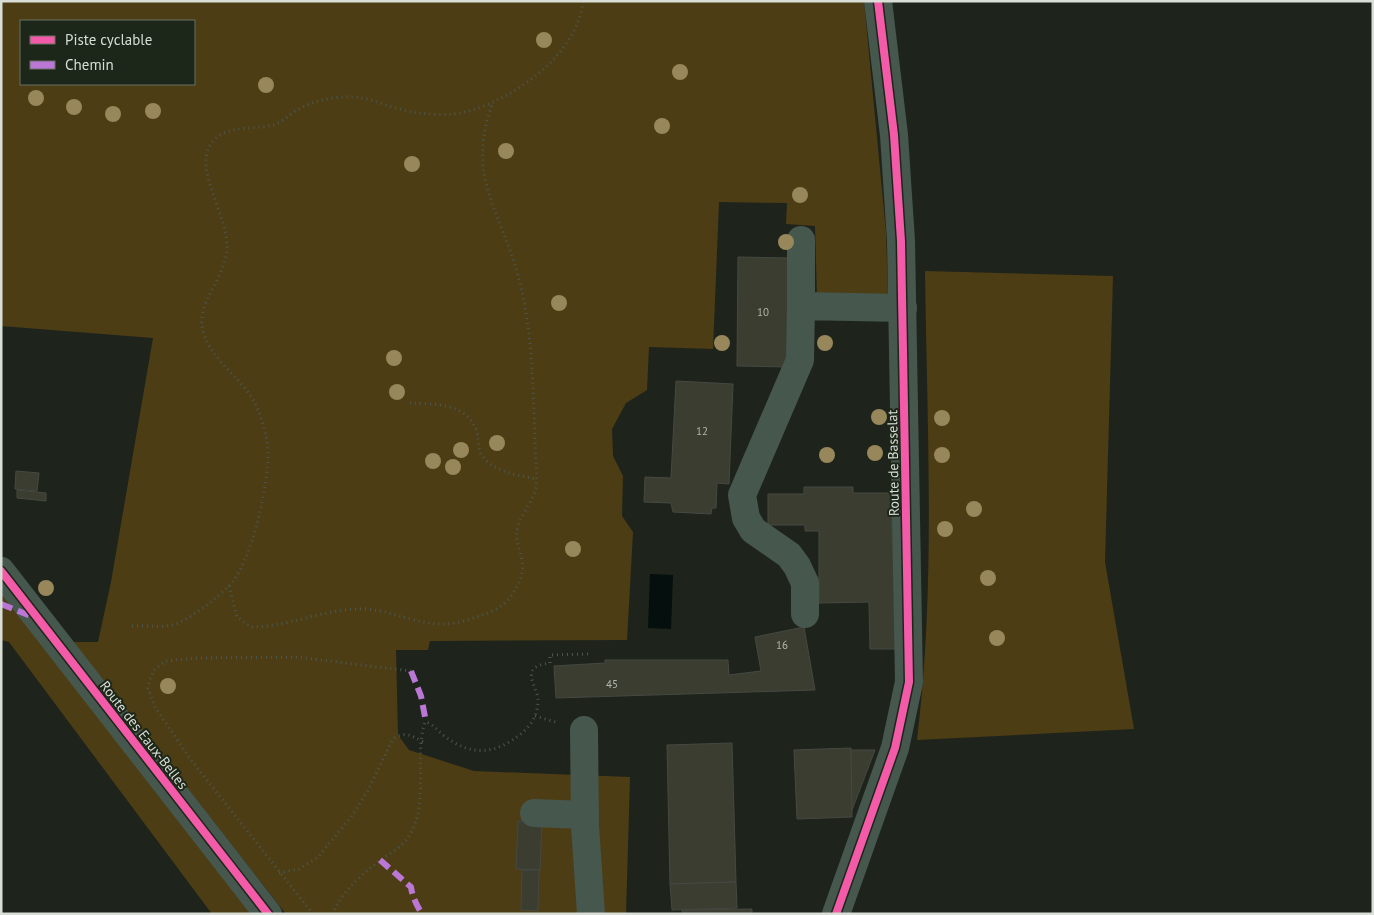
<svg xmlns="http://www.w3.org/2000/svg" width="1374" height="915" font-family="'PT Sans',sans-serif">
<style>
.green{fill:#4d3d14;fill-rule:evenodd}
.water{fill:#050f0d}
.building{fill:#3a3d30;stroke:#454942}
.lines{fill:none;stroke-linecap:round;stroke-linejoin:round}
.path{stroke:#4b5750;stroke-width:3;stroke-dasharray:1 4;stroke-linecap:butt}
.minor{stroke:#46574e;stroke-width:28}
.quiet{stroke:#ba77d6;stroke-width:6;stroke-dasharray:12 6;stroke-linecap:butt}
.cycleway-casing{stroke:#1d2719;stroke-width:11}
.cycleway{stroke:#f35aa7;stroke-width:8}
.tree{fill:#97875b}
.labels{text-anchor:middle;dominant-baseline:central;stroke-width:4;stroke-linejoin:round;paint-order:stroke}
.number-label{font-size:11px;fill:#b1b6ad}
.street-label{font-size:14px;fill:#d9dfd7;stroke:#1d2719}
</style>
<rect width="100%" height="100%" fill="#1e241c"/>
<g class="green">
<path d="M1,1H864L886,232L888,296L817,297L815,226L786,224L787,203L719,202L713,349L649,347L647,390L626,403L612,429L613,456L623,476L622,516L633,532L627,640L430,641L428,650H396L398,735L409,750L474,771L630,777L626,914H286L73,642H98L111,582L153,338L1,326ZM21,21H194V84H21Z"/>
<path d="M925,271L1113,276L1105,562L1134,729L917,740C936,585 927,427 925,271Z"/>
<path d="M1,591L252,914H212L9,642L1,640Z"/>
</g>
<path class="water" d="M650,574L673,575L671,629L648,628Z"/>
<g class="building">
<path d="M738,257L789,258L787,367L737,366Z"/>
<path d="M676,381L733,384L729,484L717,483L716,508H712L711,514L673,512L671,503L644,502L645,477L671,478Z"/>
<path d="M16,471L39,473L37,491L15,489Z"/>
<path d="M804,487H853V493H892V541H897L898,649H870L869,602L819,603V531H805V525H768V494H804Z"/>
<path d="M17,490L46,493V501L17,498Z"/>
<path d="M804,627L815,690L556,698L554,666L605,663V660H728L729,675L761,671L755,637Z"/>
<path d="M732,743L736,882L670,884L667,745Z"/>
<path d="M851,748L852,817L797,819L794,750Z"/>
<path d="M851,750H875L852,810Z"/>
<path d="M518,821H542L540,870L516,869Z"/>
<path d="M522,870H539L538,911L521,910Z"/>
<path d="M736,882L737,908L672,910L670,884Z"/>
<path d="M752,909V914H682V910Z"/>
</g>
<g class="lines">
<g class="path">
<path d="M410,403C434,404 468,403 477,432C479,441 477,450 483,457C496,473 518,475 536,479"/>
<path d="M229,586L237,617L251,627C287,627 319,611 355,609C385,607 410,623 439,624C453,625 469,620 482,615C494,611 506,605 513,593C535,561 511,550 518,526C522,512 534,501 536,486C538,472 535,457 535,443C533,388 533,333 519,279C501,211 465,176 493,102"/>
<path d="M132,626C147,625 163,629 178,623C196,615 214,600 228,587C252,564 269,483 268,450C267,437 263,423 258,410C246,379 212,364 203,331C195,303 226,278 227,248C228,219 200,178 207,153C216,122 250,131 273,125C281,123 288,116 295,111C311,102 326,98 344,97C371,95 393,111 419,113C432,114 447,116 460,113C510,103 578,55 583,1"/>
<path d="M535,716L559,723"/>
<path d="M279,873L299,869L318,857L352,816L367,792L393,739C405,731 411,735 423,742"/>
<path d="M313,914L191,760L155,707L148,688L149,681L155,669L166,661L198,658L296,657L411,671"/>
<path d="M332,914C343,891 360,876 380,860C389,854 400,848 407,839C431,806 413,758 425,722C432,723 437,730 443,735C471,757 495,755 522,733C532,724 538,714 538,700C538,686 517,667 550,663V655L592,654"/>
</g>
<g class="minor">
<path d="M801,240V306"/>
<path d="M1,571L268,914"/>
<path d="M805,614V583L797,566L789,555L753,530L746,518L742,495L800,360L801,306L903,308"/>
<path d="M584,730L585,826L591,914"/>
<path d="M534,813L585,815"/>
<path d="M836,914L895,748L909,682L901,241L894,135L878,1"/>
</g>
<g class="quiet">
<path d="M1,604L36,618"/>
<path d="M411,671L421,696L426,722"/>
<path d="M380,860L411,887C412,896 417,906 422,914"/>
</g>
<defs>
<g id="cycleway">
<path d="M1,571L268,914"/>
<path d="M836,914L895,748L909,682L901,241L894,135L878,1"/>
</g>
</defs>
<use href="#cycleway" class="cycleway-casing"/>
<use href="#cycleway" class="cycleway"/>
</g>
<g class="tree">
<circle cx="544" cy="40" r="8"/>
<circle cx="680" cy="72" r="8"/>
<circle cx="266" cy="85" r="8"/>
<circle cx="36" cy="98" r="8"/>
<circle cx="74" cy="107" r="8"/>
<circle cx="153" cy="111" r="8"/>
<circle cx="113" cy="114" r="8"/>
<circle cx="662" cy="126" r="8"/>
<circle cx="506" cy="151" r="8"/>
<circle cx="412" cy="164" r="8"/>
<circle cx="800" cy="195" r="8"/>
<circle cx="786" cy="242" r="8"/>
<circle cx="559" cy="303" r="8"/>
<circle cx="722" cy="343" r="8"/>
<circle cx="825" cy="343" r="8"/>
<circle cx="394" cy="358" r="8"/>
<circle cx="397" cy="392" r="8"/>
<circle cx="879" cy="417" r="8"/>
<circle cx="942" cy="418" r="8"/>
<circle cx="497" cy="443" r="8"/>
<circle cx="461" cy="450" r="8"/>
<circle cx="875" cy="453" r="8"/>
<circle cx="827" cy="455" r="8"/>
<circle cx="942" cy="455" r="8"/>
<circle cx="433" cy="461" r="8"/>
<circle cx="453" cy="467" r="8"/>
<circle cx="974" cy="509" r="8"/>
<circle cx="945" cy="529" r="8"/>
<circle cx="573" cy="549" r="8"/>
<circle cx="988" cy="578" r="8"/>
<circle cx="46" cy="588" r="8"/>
<circle cx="997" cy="638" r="8"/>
<circle cx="168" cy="686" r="8"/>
</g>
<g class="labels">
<g class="number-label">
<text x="763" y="312">10</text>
<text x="702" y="431">12</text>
<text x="782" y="645">16</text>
<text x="612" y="684">45</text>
</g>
<g class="street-label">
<text transform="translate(893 463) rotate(-91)">Route de Basselat</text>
<text transform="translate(144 735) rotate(52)">Route des Eaux-Belles</text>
</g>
</g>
<rect width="1374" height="915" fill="none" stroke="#d9dfd7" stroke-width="5"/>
<rect x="20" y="20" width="175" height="65" fill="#1d2719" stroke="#687165"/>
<rect x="30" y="36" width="25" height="8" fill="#f35aa7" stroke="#687165"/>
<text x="65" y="45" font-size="15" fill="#d9dfd7">Piste cyclable</text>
<rect x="30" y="61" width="25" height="8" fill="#ba77d6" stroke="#687165"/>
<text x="65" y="70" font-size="15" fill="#d9dfd7">Chemin</text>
</svg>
